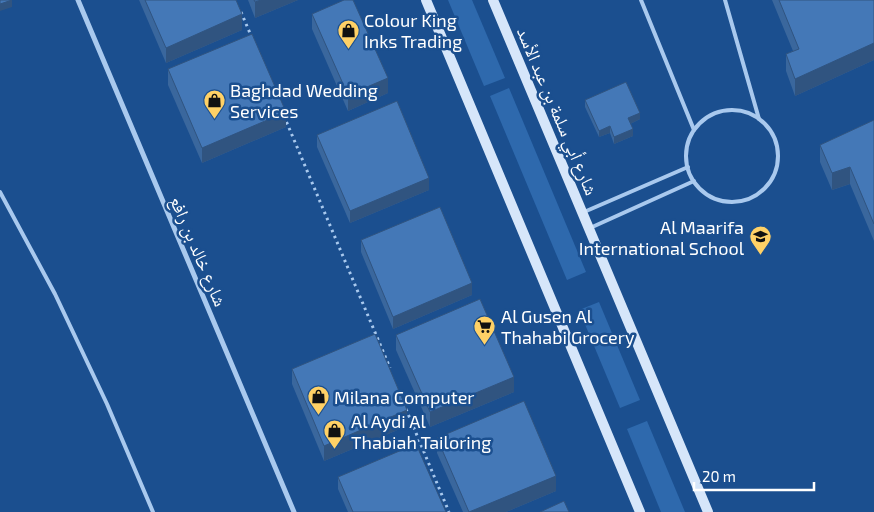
<svg xmlns="http://www.w3.org/2000/svg" width="874" height="512" font-family="'Exo 2','Noto Naskh Arabic',sans-serif">
<style>
.green{fill:#2e69ad}
.lines{fill:none;stroke-linecap:round;stroke-linejoin:round}
.path{stroke:#a9c9ee;stroke-width:3;stroke-dasharray:2.5 4;stroke-linecap:butt}
.lane{stroke:#a9c9ee;stroke-width:4}
.street{stroke:#a9c9ee;stroke-width:5}
.secondary{stroke:#d6e6fa;stroke-width:10}
.wall{fill:#3a679d}
.shaded-wall{fill:#305480}
.building{fill:#4478b7;stroke:#305480}
.labels{text-anchor:middle;dominant-baseline:central;stroke-width:5;stroke-linejoin:round;paint-order:stroke}
.poi-label{font-size:18px;fill:#fff;stroke:#1b4f8f;text-anchor:start}
.street-label{font-size:18px;fill:#fff;stroke:#1b4f8f}
</style>
<rect width="100%" height="100%" fill="#1b4f8f"/>
<g class="green">
<path d="M448,0H472L505,78L484,86Z"/>
<path d="M509,88L586,272L567,280L490,96Z"/>
<path d="M599,302L640,400L620,408L579,310Z"/>
<path d="M647,421L685,512H661L627,429Z"/>
</g>
<g class="lines">
<g class="path">
<path d="M241,12L252,38"/>
<path d="M284,116L390,368"/>
<path d="M406,409L449,512"/>
</g>
<g class="lane">
<path d="M641,0L694,130"/>
<path d="M725,0L759,119"/>
<circle cx="732" cy="156" r="46"/>
<path d="M0,192L55,294L107,404L153,512"/>
<path d="M584,212L688,167"/>
<path d="M590,228L694,181"/>
</g>
<path class="street" d="M78,0L294,512"/>
<g class="secondary">
<path d="M426,0L640,512"/>
<path d="M493,0L708,512"/>
</g>
</g>
<g class="wall">
<path d="M139,0H236L242,30L166,63Z"/>
<path d="M248,0H298L255,18Z"/>
<path d="M772,0H874V60L795,96L786,71V54L793,51Z"/>
<path d="M312,14L388,93L348,111L312,29Z"/>
<path d="M168,69L286,127L202,163L168,85Z"/>
<path d="M585,100L640,119L630,124L633,136L614,144L610,133L599,137L585,107Z"/>
<path d="M874,120V241L850,184L832,190L820,162V145Z"/>
<path d="M317,135L429,190L350,223L317,147Z"/>
<path d="M361,240L472,295L393,329L361,252Z"/>
<path d="M396,335L514,392L430,427L396,350Z"/>
<path d="M292,369L407,426L324,461L292,384Z"/>
<path d="M437,438L556,491L506,512H463L437,453Z"/>
<path d="M338,477L446,512H348L338,489Z"/>
</g>
<g class="shaded-wall">
<path d="M12,0V7L0,11V4Z"/>
<path d="M261,0H298L255,18V2Z"/>
<path d="M242,14V30L166,63V48Z"/>
<path d="M874,43V60L795,96V79Z"/>
<path d="M388,78V93L348,111V95Z"/>
<path d="M286,112V127L202,163V148Z"/>
<path d="M640,113V119L628,125V118Z"/>
<path d="M610,126V133L599,137V131Z"/>
<path d="M633,129V136L614,144V137Z"/>
<path d="M850,167V184L832,190V173Z"/>
<path d="M429,178V190L350,223V211Z"/>
<path d="M472,283V295L393,329V317Z"/>
<path d="M514,377V392L430,427V412Z"/>
<path d="M407,410V426L324,461V446Z"/>
<path d="M556,476V491L506,512H469Z"/>
</g>
<g class="building">
<path d="M0,0H12L0,4Z"/>
<path d="M145,0H236L242,14L166,48Z"/>
<path d="M254,0H261L255,2Z"/>
<path d="M344,0H353L388,78L348,95L312,14Z"/>
<path d="M779,0H874V43L795,79L786,54L799,49Z"/>
<path d="M252,34L286,112L202,148L168,69Z"/>
<path d="M626,82L640,113L628,118L633,129L614,137L610,126L599,131L585,100Z"/>
<path d="M397,101L429,178L350,211L317,135Z"/>
<path d="M874,120V224L850,167L832,173L820,145Z"/>
<path d="M440,207L472,283L393,317L361,240Z"/>
<path d="M480,299L514,377L430,412L396,335Z"/>
<path d="M375,334L407,410L324,446L292,369Z"/>
<path d="M524,401L556,476L469,512L437,438Z"/>
<path d="M416,444L446,512H353L338,477Z"/>
<path d="M564,501L569,512H540Z"/>
</g>
<defs>
<symbol id="shop-pin" viewBox="-11 -11 22 30"><path d="M0 17L-7.5 6A9.5 9.5 0 1 1 7.5 6Z" fill="#ffd166" stroke="#1b4f8f"/><path d="M-5-2.5h2.3a2.7 3.5 0 0 1 5.4 0H5L5.5 6h-11ZM-1.5-2.5h3a1.5 2.3 0 0 0-3 0Z" fill="#111"/></symbol>
<symbol id="school-pin" viewBox="-11 -11 22 30"><path d="M0 17L-7.5 6A9.5 9.5 0 1 1 7.5 6Z" fill="#ffd166" stroke="#1b4f8f"/><path d="M0-5L7-2L0 1L-7-2ZM-4 1L0 2.5L4 1V4Q0 6-4 4Z" fill="#111"/></symbol>
<symbol id="supermarket-pin" viewBox="-11 -11 22 30"><path d="M0 17L-7.5 6A9.5 9.5 0 1 1 7.5 6Z" fill="#ffd166" stroke="#1b4f8f"/><path d="M-6-5.5h2.5l.6 2H6L4.5 2H-2.5L-4.4-4H-6ZM-1.5 3.2a1.3 1.3 0 1 0 .1 0ZM3 3.2a1.3 1.3 0 1 0 .1 0Z" fill="#111"/></symbol>
</defs>
<g fill-rule="evenodd">
<use href="#shop-pin" x="336" y="18" width="25" height="34"/>
<use href="#shop-pin" x="202" y="88" width="25" height="34"/>
<use href="#school-pin" x="748" y="224" width="25" height="34"/>
<use href="#supermarket-pin" x="472" y="314" width="25" height="34"/>
<use href="#shop-pin" x="306" y="384" width="25" height="34"/>
<use href="#shop-pin" x="322" y="418" width="25" height="34"/>
</g>
<g class="labels">
<g class="poi-label">
<text x="364" y="20">Colour King<tspan x="364" dy="21">Inks Trading</tspan></text>
<text x="230" y="90">Baghdad Wedding<tspan x="230" dy="21">Services</tspan></text>
<text x="744" y="227" text-anchor="end">Al Maarifa<tspan x="744" dy="21">International School</tspan></text>
<text x="501" y="316">Al Gusen Al<tspan x="501" dy="21">Thahabi Grocery</tspan></text>
<text x="334" y="397">Milana Computer</text>
<text x="351" y="421">Al Aydi Al<tspan x="351" dy="21">Thabiah Tailoring</tspan></text>
</g>
<g class="street-label">
<text transform="translate(558 111) rotate(67)">شارع أبي سلمة بن عبد الأسد</text>
<text transform="translate(199 251) rotate(67)">شارع خالد بن رافع</text>
</g>
</g>
<path d="M694 482v8h120v-8" fill="none" stroke="#ffffff" stroke-width="2.5"/>
<text x="702" y="482" font-size="15" fill="#ffffff" stroke="#1b4f8f" stroke-width="4" paint-order="stroke">20 m</text>
</svg>
